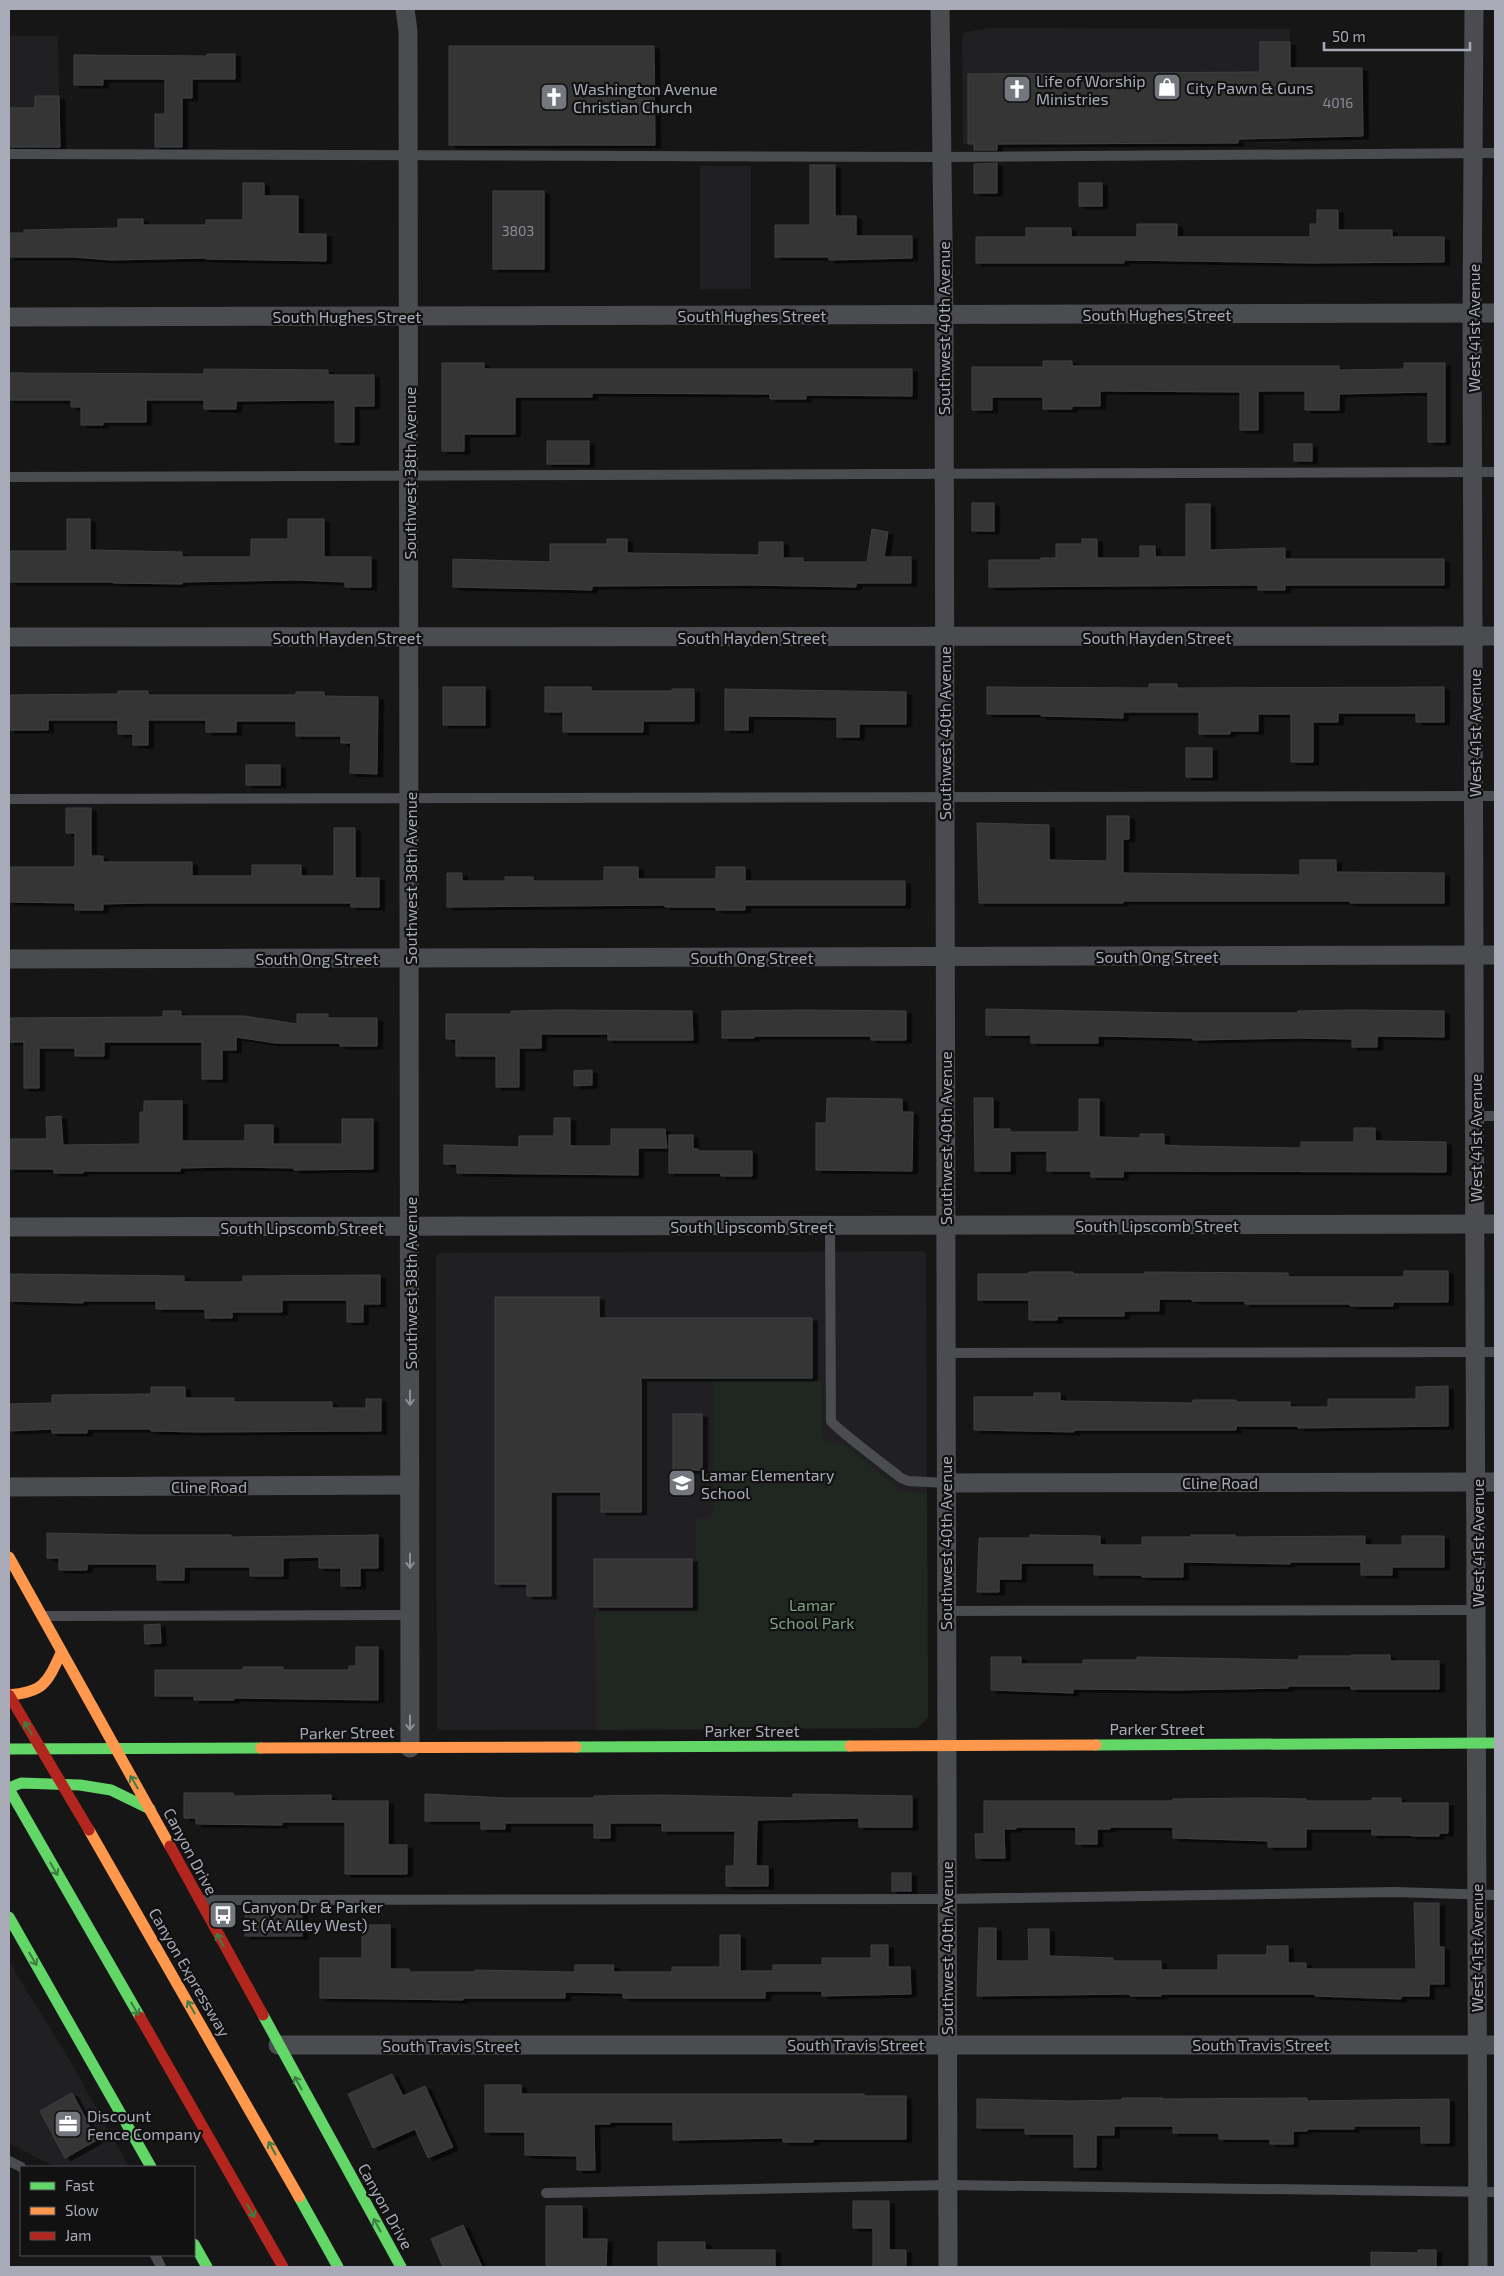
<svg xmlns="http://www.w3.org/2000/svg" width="1504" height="2276" font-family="'Exo 2',sans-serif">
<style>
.built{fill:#202022}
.green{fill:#202721}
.building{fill:#343436;stroke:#3f4043;filter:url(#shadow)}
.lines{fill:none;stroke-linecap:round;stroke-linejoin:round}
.lane{stroke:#4b4c4f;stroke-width:10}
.street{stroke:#4b4c4f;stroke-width:19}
.fast{stroke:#63d668;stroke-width:11}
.slow{stroke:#ff974d;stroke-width:11}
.jam{stroke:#b3261e;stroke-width:11}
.jam-bridge{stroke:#b3261e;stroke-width:11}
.oneway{stroke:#8c8e98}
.oneway2{stroke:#3e7d41}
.labels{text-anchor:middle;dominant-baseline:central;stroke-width:4.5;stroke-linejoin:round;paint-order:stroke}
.number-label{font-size:14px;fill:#8b8d97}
.poi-label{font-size:16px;fill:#a8abb7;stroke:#111112;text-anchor:start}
.street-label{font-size:16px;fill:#a8abb7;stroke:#111112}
.park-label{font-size:16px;fill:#7fa284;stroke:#111112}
</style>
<defs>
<filter id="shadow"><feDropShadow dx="5.5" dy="3" stdDeviation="0" flood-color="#0009"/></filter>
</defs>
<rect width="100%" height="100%" fill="#161617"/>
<g class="built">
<path d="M989,28L1290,29V143L963,144L962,38L966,32Z"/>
<path d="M9,36H58L60,148H9Z"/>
<rect x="700" y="166" width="51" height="123"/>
<path d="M924,1251L926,1254L928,1717L917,1728L440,1730L437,1728L436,1256L439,1253Z"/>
<path d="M9,1962L69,2059L129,2167H55L9,2143Z"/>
</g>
<path class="green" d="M714,1381H821V1437C828,1443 839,1442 848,1447L900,1490L927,1494L928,1717L917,1728L596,1730L595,1612H697L696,1519H708L714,1513Z"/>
<g class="building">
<path d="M1260,42H1290V68H1362L1363,136L1238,139V143L997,144V150H974V144H968V74L1260,72Z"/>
<path d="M449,46H654L655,145H449Z"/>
<path d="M207,54H235V79H192V98H182V147H155V114H165V79H103V85H74V55L207,56Z"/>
<path d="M35,96H59L60,147H9V108H35Z"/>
<path d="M997,163V193H974V164Z"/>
<path d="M810,165H835V216H856V236H912V258L829,260V257H775V225H810Z"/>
<path d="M243,183H264V196H298V234H326V261L206,259V258L111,260L73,257H9V233H24V230L118,228V219H143V225H206V220H243Z"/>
<rect x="1079" y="183" width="23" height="23"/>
<rect x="493" y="191" width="51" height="78"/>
<path d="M1317,210H1338V230H1392V237H1444V262L1310,263L1124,260V263H976V237H1026V228H1071V237H1137V224H1177V237H1310V224H1317Z"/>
<path d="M1043,361H1072V366H1339V370L1404,369V363H1445V442H1428V392L1339,394V410H1305V391H1258V430H1240V392L1100,391V406H1072V409H1043V397H992V410H972V367H1043Z"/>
<path d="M442,363H484V369H912V396L806,395V399H770V394L592,393V397H515V434H464V451H442Z"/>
<path d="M204,369L328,370V375H374V406H354V442H335V400L236,401V409H204V400H146V422H103V425H81V407H71V400H9V373L204,374Z"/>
<rect x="547" y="441" width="42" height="23"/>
<rect x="1294" y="444" width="18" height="17"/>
<rect x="972" y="503" width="22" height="28"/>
<path d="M1186,504H1210V550L1285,548V559H1444V585H1285V590H1258V585L989,587V560H1041V558H1056V544H1082V539H1097V558H1140V546H1155V557H1186Z"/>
<path d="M67,519H90V550L182,552V557H251V539H288V519H324V557H371V587H345V582L295,580L182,582V584L113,583V582H10V551H67Z"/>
<path d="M872,529L888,532L884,557H911V583H856V587L749,585L592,586V590L453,587V559L550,562V544H607V539H627V553L759,555V542H783V558H803V562H867Z"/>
<path d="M1149,684H1177V688L1444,687V722H1416V713H1338V722H1313V762H1291V714H1258V731H1230V734H1199V712H1123V718L1041,716V714H987V687L1149,688Z"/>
<rect x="443" y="687" width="42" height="38"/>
<path d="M545,687H591V691H672V689H694V721H643V732H563V712H545Z"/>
<path d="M725,689L906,692V724H859V737H837V717L748,716V730H725Z"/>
<path d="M118,691H148V695H296V692H324V696L378,697L377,774L350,773L351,743H341V736H296V721H236V732H206V720H148V745H133V734H118V720H48V730H9V695L118,694Z"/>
<rect x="1186" y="748" width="26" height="29"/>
<rect x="246" y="765" width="34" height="20"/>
<path d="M66,808H91V856H103V862H192V876H252V865H301V876H334V828H355V878H379V907H351V903H146L103,904V910H75V903L9,902V867H75V833H66Z"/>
<path d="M1107,816H1129V839H1123V873L1300,875V860H1336V872L1444,873V903H1350V901H1123V903H979L977,823L1049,825V860L1107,861Z"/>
<path d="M604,867H638V879H716V867H745V881H905V905H745V910H716V907H665V905L447,907V873H462V881H505V877H533V881H604Z"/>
<path d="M986,1009L1178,1013H1298V1011L1352,1010L1444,1011V1037L1377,1036V1047H1352V1039L1298,1038L1193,1040V1038L1098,1036V1043H1031V1035H986Z"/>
<path d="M559,1010L692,1011L693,1040H608V1034H541V1048H519V1087H496V1056H456V1039H446V1014H511V1011Z"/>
<path d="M805,1010L906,1011V1040H871V1036H754V1038H722V1011Z"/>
<path d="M163,1011H181V1016H244L297,1024V1014H328V1018H377V1046H340V1043H275L236,1037V1050H222V1079H202V1042H104V1056H75V1048H39V1088H24V1042H9V1018L163,1017Z"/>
<path d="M592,1070V1085L574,1086V1071Z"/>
<path d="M827,1098L902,1099V1112H913L912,1171L816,1170V1123H826Z"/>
<path d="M974,1098H993V1129H1010V1132H1079V1099H1099V1137L1140,1138V1134H1164V1145L1181,1146L1301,1148V1142H1354V1128H1375V1141L1446,1142V1172L1123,1171V1177H1091V1171H1047V1151H1010V1171H975Z"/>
<path d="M144,1101H182V1141H245V1125H273V1144H342V1119H373V1169L294,1170V1168L229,1167L180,1168V1171H83V1173H54V1169H9V1139H47L46,1117L61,1116L63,1145L140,1144V1112H144Z"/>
<path d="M554,1118H570V1146H611V1129H665L667,1148H638V1175L457,1173V1164H444V1145L519,1147V1136H554Z"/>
<path d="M669,1135H693V1149H698V1151H752V1176H721V1173H669Z"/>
<path d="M1404,1271H1448V1302H1393V1306H1350V1304H1245V1301H1192V1299H1159V1311H1124V1316H1057V1320H1029V1300H978V1274H1029V1272H1073V1274H1145V1272L1288,1273V1277H1404Z"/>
<path d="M9,1274L184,1276V1282H243V1276L380,1275V1304H363V1322H347V1300H282V1312H232V1318H205V1309H156V1301H83V1303L9,1301Z"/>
<path d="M495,1297H599V1318H812V1378H641V1512H601V1492H551V1596H527V1584H495Z"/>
<path d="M1448,1386V1426L1298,1428V1426H1236V1430H1074V1432L974,1430V1397H1034V1393H1060V1401L1193,1403V1400H1236V1402H1290V1407H1328V1399H1416V1387Z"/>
<path d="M151,1387H185V1398H234V1402H332V1408H366V1399H381V1431L199,1432L151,1431V1429H87V1433H52V1429L9,1431V1404L52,1403V1395L151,1394Z"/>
<rect x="673" y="1414" width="29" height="56"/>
<path d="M47,1533L136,1535H231V1537L378,1535V1568H360V1586H341V1568H319V1557L283,1558V1576H250V1567H184V1580H157V1564H87V1570H59V1558H47Z"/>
<path d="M1030,1535L1100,1536V1545H1142V1537H1191V1535H1235V1537L1365,1536V1545H1402V1536H1444V1567H1392V1575H1361V1562H1290V1564L1183,1562V1577H1142V1575H1094V1563H1021V1579H999V1592H977L979,1538H1030Z"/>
<rect x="594" y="1559" width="98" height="48"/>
<path d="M160,1624L161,1643L145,1644L144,1625Z"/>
<path d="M356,1647H378V1700L234,1698V1700H194V1696H155V1670H243V1667H283V1670H349V1666H356Z"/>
<path d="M1351,1655H1390V1661H1439V1689H1351V1686H1288V1688L1177,1690L1073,1689V1693L991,1690V1657H1021V1664H1083V1660H1137V1657L1299,1660V1656H1351Z"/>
<path d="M184,1793H233V1796L331,1795V1801H388V1845H407V1874H345V1822H282V1825L196,1824V1818H184Z"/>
<path d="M425,1794L505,1798H594V1796L662,1795L793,1798V1794L912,1796V1827H859V1818L757,1820L756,1866H768V1886H726V1866H734L735,1831H662V1823H610V1838H594V1823H505V1829H481V1821H425Z"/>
<path d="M1257,1798L1306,1799V1801H1372V1798H1401V1803H1448V1833H1439V1836H1411V1835H1372V1829H1306V1847H1268V1841L1173,1838V1827H1110V1829H1097V1844H1076V1827H1016V1829H1004L1005,1858H976L975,1834H984V1801H1173V1799Z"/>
<rect x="892" y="1873" width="19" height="18"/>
<path d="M1414,1903H1439V1947H1444V1984H1429V1996H1401V1999L1315,1996V1994H1161V1996H1130V1994L977,1996L979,1928H996V1961H1029L1028,1929H1049V1956L1113,1958V1961H1161V1970H1218V1955H1267V1946H1288V1963H1306V1969H1416Z"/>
<rect x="245" y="1910" width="57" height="26"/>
<path d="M362,1925H390V1969H409V1972H475V1970L575,1972V1965H614L613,1972H672V1967H720V1935H740V1971H773V1965H822V1958H871V1945H888V1967H910L911,1994L822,1996V1991H765V1998H623V1993L565,1992V1998H463V2000L320,1998V1958H362Z"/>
<path d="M392,2074L403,2096L425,2086L453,2147L428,2158L415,2129L373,2148L348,2094Z"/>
<path d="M485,2085H521V2094H864V2096H906V2139H813V2142H783V2138L673,2140V2122H610V2124H594L595,2170H577V2156L525,2155V2132H485Z"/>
<path d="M72,2093L97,2140L65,2158L40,2111Z"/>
<path d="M1122,2098H1163V2099L1307,2098V2101L1449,2099V2143H1421V2126H1354V2129H1307V2131H1293V2144H1270V2139H1219V2133H1173V2126H1114V2135H1096V2167H1074V2134H1025V2128H977V2099L1074,2101L1122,2100Z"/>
<path d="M853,2201H889V2250H906V2267H873V2228H853Z"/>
<path d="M546,2206H582V2239H607L606,2267H546Z"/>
<path d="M463,2225L482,2267H443L431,2239Z"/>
<path d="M658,2242H705V2250H775V2267H658Z"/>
<path d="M1418,2250H1436V2267H1371V2252L1418,2253Z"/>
</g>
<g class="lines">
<g class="lane">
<path d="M9,154L943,157L1495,153"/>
<path d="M9,477L1495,472"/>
<path d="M9,799L1495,796"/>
<path d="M1475,1116H1495"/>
<path d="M830,1226L831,1421C835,1428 890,1469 901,1478L908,1481L946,1483"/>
<path d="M946,1353L1495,1352"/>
<path d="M945,1611L1477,1610"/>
<path d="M44,1616L410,1615"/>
<path d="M201,1900L946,1899L1394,1892L1495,1895"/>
<path d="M9,2161L21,2167"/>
<path d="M546,2193L948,2185L1495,2192"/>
<path d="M155,2255L161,2267"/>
</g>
<g class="street">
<path d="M405,9L408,31L410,1748"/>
<path d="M940,9L944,315L948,2267"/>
<path d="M1474,9L1472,313L1478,2267"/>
<path d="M9,317L1495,313"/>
<path d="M9,637L1495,636"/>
<path d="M9,959L1495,955"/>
<path d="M9,1227L1495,1224"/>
<path d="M946,1483L1495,1482"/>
<path d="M9,1487L410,1485"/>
<path d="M278,2045H1495"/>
</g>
<g class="fast">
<path d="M1096,1745L1495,1743"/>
<path d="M576,1747L850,1746"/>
<path d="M9,1749L261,1748"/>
<path d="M9,1788L21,1783L80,1785L111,1790L150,1809"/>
<path d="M9,1789L140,2017"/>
<path d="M9,1917L151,2167"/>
<path d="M263,2015L401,2267"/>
<path d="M299,2197L338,2267"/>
<path d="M194,2244L207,2267"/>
</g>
<g class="slow">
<path d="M9,1557L170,1846"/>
<path d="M9,1695C44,1692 47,1683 61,1653"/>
<path d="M850,1746L1096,1745"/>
<path d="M261,1748L576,1747"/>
<path d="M89,1830L299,2197"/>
</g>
<g class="jam">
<path d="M170,1846L263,2015"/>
<path d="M140,2017L283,2267"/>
</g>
<path class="jam-bridge" d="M9,1695L89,1830"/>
</g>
<defs><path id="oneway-shaft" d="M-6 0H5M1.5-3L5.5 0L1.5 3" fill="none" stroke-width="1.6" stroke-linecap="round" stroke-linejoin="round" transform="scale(1.25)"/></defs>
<g class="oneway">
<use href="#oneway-shaft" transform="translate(410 1398) rotate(90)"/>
<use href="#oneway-shaft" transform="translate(410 1561) rotate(90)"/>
<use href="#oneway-shaft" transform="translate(410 1723) rotate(90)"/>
</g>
<g class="oneway2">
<use href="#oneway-shaft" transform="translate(28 1728) rotate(-121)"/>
<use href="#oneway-shaft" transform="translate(134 1782) rotate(-120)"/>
<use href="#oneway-shaft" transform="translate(54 1869) rotate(60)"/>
<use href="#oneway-shaft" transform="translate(220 1940) rotate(-119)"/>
<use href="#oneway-shaft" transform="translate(33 1959) rotate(60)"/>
<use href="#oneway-shaft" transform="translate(191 2007) rotate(-120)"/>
<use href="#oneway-shaft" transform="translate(135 2009) rotate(60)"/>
<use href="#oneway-shaft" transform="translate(298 2083) rotate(-119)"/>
<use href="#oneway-shaft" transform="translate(272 2148) rotate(-119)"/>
<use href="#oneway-shaft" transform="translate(251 2211) rotate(60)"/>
<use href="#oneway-shaft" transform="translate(377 2225) rotate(-119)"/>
</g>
<defs>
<symbol id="shop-square" viewBox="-11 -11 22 22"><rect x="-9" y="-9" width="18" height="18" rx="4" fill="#75777f" stroke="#111112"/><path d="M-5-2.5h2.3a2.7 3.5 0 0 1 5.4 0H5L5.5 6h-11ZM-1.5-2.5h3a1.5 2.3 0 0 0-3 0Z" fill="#fff"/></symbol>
<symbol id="church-square" viewBox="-11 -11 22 22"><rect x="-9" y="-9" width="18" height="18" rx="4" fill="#75777f" stroke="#111112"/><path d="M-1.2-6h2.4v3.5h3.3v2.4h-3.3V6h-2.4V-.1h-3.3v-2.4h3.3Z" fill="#fff"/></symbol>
<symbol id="school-square" viewBox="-11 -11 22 22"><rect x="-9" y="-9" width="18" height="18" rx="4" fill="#75777f" stroke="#111112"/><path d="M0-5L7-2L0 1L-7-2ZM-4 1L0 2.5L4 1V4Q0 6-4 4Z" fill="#fff"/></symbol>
<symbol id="bus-square" viewBox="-11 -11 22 22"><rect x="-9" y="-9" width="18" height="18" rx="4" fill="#75777f" stroke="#111112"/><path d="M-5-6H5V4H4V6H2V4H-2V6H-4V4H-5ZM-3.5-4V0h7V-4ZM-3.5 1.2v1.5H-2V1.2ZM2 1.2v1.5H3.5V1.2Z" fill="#fff"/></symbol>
<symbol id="office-square" viewBox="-11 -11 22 22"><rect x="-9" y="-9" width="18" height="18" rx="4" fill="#75777f" stroke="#111112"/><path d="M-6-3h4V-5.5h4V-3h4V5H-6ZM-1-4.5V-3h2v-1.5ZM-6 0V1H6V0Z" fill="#fff"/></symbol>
</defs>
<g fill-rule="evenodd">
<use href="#shop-square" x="1151" y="71" width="32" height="32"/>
<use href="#church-square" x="1001" y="73" width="32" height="32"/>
<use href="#church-square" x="538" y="81" width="32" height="32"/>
<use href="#school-square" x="666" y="1467" width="32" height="32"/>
<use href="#bus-square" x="207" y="1899" width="32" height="32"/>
<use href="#office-square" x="52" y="2108" width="32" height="32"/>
</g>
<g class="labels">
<g class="number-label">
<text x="1338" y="102">4016</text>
<text x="518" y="230">3803</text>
</g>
<g class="poi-label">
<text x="1036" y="80">Life of Worship<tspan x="1036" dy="18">Ministries</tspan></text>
<text x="1186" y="87">City Pawn &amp; Guns</text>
<text x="573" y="88">Washington Avenue<tspan x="573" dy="18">Christian Church</tspan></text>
<text x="701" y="1474">Lamar Elementary<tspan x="701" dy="18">School</tspan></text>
<text x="242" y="1906">Canyon Dr &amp; Parker<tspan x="242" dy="18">St (At Alley West)</tspan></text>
<text x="87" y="2115">Discount<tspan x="87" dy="18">Fence Company</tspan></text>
</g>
<g class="street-label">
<text x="1157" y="314">South Hughes Street</text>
<text x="752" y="315">South Hughes Street</text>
<text x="347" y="316">South Hughes Street</text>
<text transform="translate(943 328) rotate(-90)">Southwest 40th Avenue</text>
<text transform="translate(1473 328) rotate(-90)">West 41st Avenue</text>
<text transform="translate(409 473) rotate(-90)">Southwest 38th Avenue</text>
<text x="347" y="637">South Hayden Street</text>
<text x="752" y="637">South Hayden Street</text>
<text x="1157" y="637">South Hayden Street</text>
<text transform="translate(944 733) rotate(-90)">Southwest 40th Avenue</text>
<text transform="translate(1474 733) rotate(-90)">West 41st Avenue</text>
<text transform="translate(410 878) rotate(-90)">Southwest 38th Avenue</text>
<text x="1157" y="956">South Ong Street</text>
<text x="752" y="957">South Ong Street</text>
<text x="317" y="958">South Ong Street</text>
<text transform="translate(945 1138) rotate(-90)">Southwest 40th Avenue</text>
<text transform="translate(1475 1138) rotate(-90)">West 41st Avenue</text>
<text x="1157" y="1225">South Lipscomb Street</text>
<text x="752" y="1226">South Lipscomb Street</text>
<text x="302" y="1227">South Lipscomb Street</text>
<text transform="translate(410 1283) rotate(-90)">Southwest 38th Avenue</text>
<text x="1220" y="1482">Cline Road</text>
<text x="209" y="1486">Cline Road</text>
<text transform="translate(945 1543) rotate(-90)">Southwest 40th Avenue</text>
<text transform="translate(1477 1543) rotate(-90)">West 41st Avenue</text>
<text x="1157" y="1728">Parker Street</text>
<text x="752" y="1730">Parker Street</text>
<text transform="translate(347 1732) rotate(-1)">Parker Street</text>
<text transform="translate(191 1851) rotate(62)">Canyon Drive</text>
<text transform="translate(946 1948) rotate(-90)">Southwest 40th Avenue</text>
<text transform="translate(1476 1948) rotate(-90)">West 41st Avenue</text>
<text transform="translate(190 1972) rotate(60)">Canyon Expressway</text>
<text x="856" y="2044">South Travis Street</text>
<text x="1261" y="2044">South Travis Street</text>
<text x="451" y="2045">South Travis Street</text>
<text transform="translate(386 2206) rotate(61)">Canyon Drive</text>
</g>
<g class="park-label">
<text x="812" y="1604">Lamar<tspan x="812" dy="18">School Park</tspan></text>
</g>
</g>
<rect width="1504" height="2276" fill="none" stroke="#a8abb7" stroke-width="20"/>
<rect x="20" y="2166" width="175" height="90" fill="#111112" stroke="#4d4f54"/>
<rect x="30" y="2182" width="25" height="8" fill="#63d668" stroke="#4d4f54"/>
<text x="65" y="2191" font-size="15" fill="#a8abb7">Fast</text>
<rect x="30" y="2207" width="25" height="8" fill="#ff974d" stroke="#4d4f54"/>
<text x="65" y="2216" font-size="15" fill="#a8abb7">Slow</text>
<rect x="30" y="2232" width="25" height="8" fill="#b3261e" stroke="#4d4f54"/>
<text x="65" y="2241" font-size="15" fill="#a8abb7">Jam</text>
<path d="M1324 42v8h146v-8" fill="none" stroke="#a8abb7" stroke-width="2.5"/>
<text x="1332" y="42" font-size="15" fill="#a8abb7" stroke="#111112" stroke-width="4" paint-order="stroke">50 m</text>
</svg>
